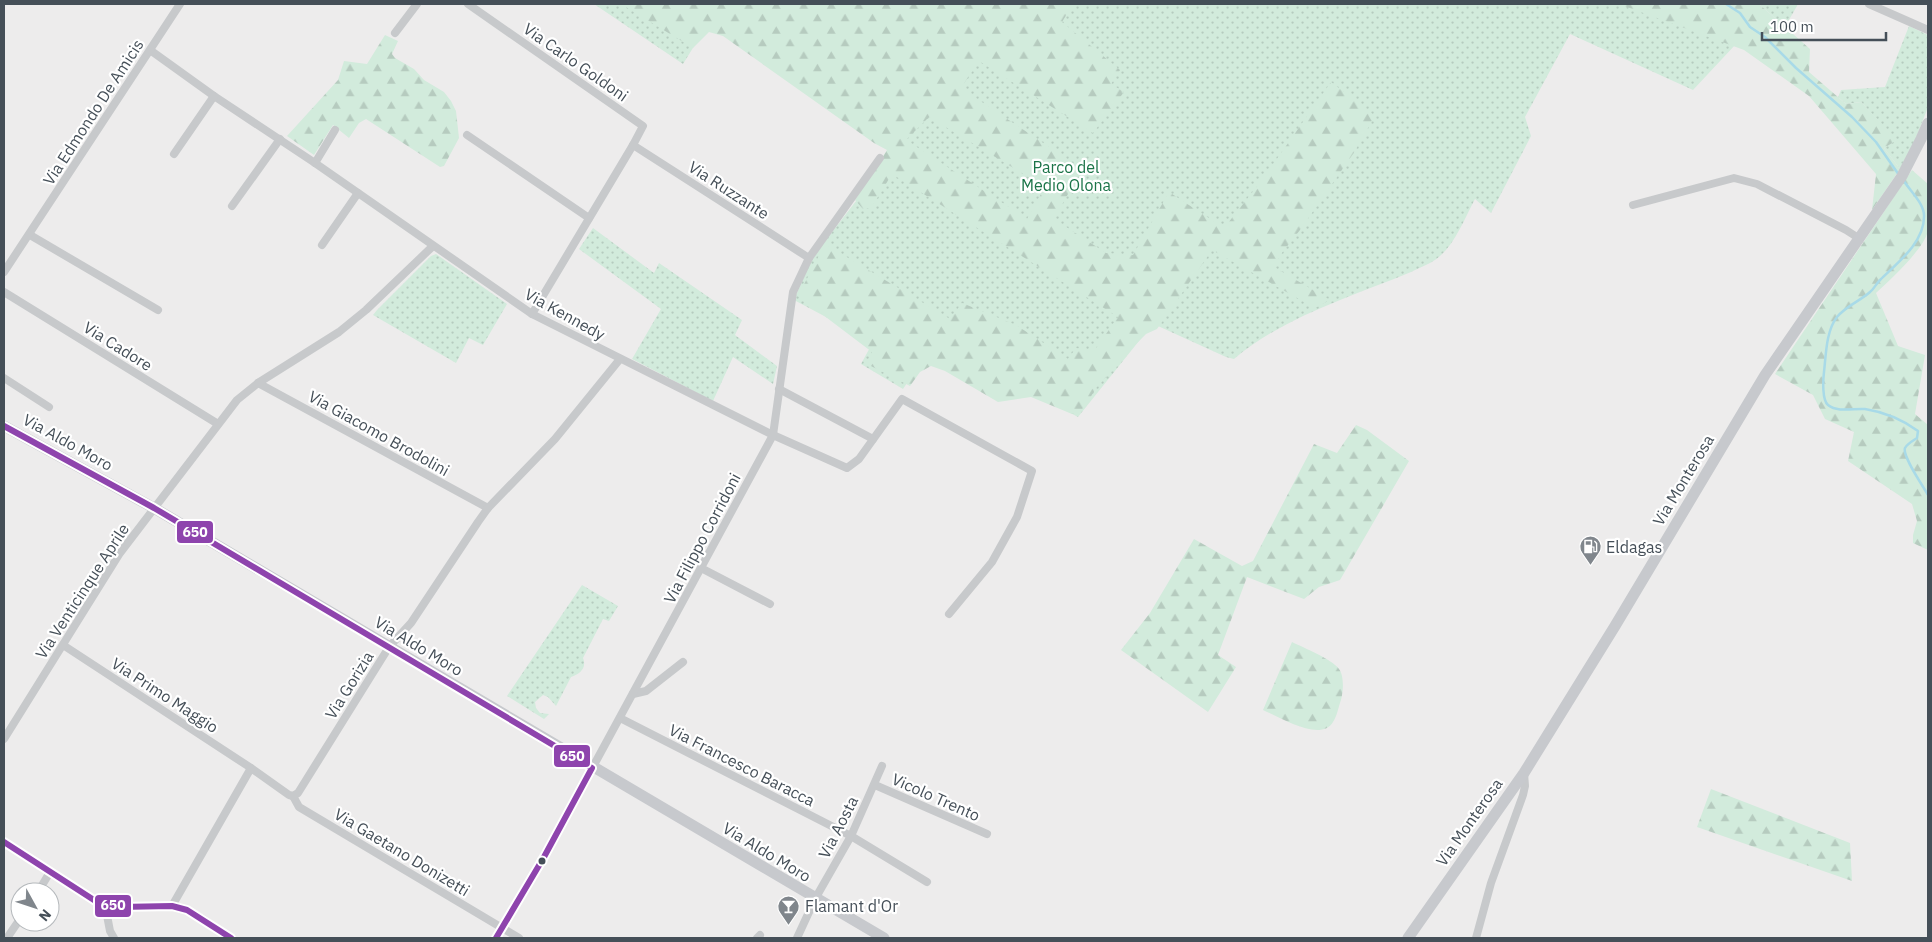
<svg xmlns="http://www.w3.org/2000/svg" width="1932" height="942" font-family="'IBM Plex Sans',sans-serif">
<style>
.grass{fill:url(#grass-dots)}
.forest{fill:url(#forest-firs);fill-rule:evenodd}
.lines{fill:none;stroke-linecap:round;stroke-linejoin:round}
.stream{stroke:#a8dae8;stroke-width:2.5}
.street{stroke:#c7c9cb;stroke-width:8}
.secondary{stroke:#c7c9cd;stroke-width:11}
.bus-1-casing{stroke:#fff;stroke-width:10}
.bus-1{stroke:#8e44ad;stroke-width:6}
.bus-dot{fill:#454f58;stroke:#fff;stroke-width:2}
.labels{text-anchor:middle;dominant-baseline:central;stroke-width:4.5;stroke-linejoin:round;paint-order:stroke}
.street-label{font-size:16px;fill:#454f58;stroke:#fff}
.park-label{font-size:16px;fill:#1b7448;stroke:#fff}
.poi-label{font-size:16px;fill:#454f58;stroke:#fff;text-anchor:start}
.line-badge{stroke:#fff;stroke-width:2}
.badge-label{font-size:14px;text-anchor:middle;font-weight:bold;fill:#fff}
</style>
<defs>
<pattern id="grass-dots" width="8" height="8" patternUnits="userSpaceOnUse" patternTransform="scale(1.25)"><rect width="8" height="8" fill="#d2ebdc"/><path d="M2 2h.1M6 6h.1" fill="none" stroke="#b6cbbf" stroke-width="1.8" stroke-linecap="round"/></pattern>
<pattern id="forest-firs" width="22" height="20" patternUnits="userSpaceOnUse" patternTransform="scale(1.25)"><rect width="22" height="20" fill="#d2ebdc"/><path d="M5 1l3.5 6h-7zM16 11l3.5 6h-7z" fill="#b6cbbf"/></pattern>
</defs>
<rect width="100%" height="100%" fill="#edecec"/>
<g class="grass">
<path d="M594,4H1723L1750,29L1693,90L1570,34L1525,117L1531,136L1491,213L1475,199C1463,221 1453,251 1430,263C1424,266 1417,269 1411,272C1351,297 1285,316 1234,359L1226,357L1158,326H1151L1078,417L935,342L903,389L861,364L873,342L794,300L809,265L822,245L894,152L709,22L683,64Z"/>
<path d="M1759,4H1798L1785,27Z"/>
<path d="M1909,26L1928,35V107L1916,138L1900,169L1884,148L1896,140L1861,102L1846,104L1838,97L1841,90L1885,87Z"/>
<path d="M593,228L654,273L659,263L742,320L735,335L777,366L773,384L733,357L713,401L632,359L661,309L579,249Z"/>
<path d="M436,254L507,304L483,345L469,338L456,363L373,315L377,310L431,256Z"/>
<path d="M582,585L618,606L609,621L603,619L583,658C587,668 580,674 571,677L556,706L548,697L543,695L535,702L536,708L540,713L549,714L544,719L507,696Z"/>
</g>
<g class="forest">
<path d="M621,4H1073L1062,22L1120,70L1111,84L1124,92L1093,133L979,61L961,88L1082,169L1054,219L1106,253L1133,255L1169,192L1224,228L1262,180L1331,82L1375,116L1353,154L1300,230L1281,254L1274,267L1330,300L1315,308L1212,250L1157,329L1146,334L1135,345L1096,388L1084,408L1072,414L1031,397L998,402L945,371L931,366L920,372L910,386L867,364L872,352L798,296L825,244L950,319L962,303L1016,325L1068,359L1076,348L1094,351L1118,317L892,174L871,208L863,209L855,200L887,150L874,143L723,36L709,32L693,48ZM929,117L1045,187L1027,219L906,140Z"/>
<path d="M1619,4H1759L1810,49L1809,72L1846,104L1861,102L1897,140L1884,148L1900,169L1872,210L1876,174L1809,96L1744,50Z"/>
<path d="M385,35L398,41L392,54L395,58L414,69L424,80L444,92L451,101L456,111L459,138L444,166L440,167L366,119L359,123L349,138L333,125L314,155L287,136L338,80L344,61L367,64Z"/>
<path d="M1912,170L1928,184C1928,197 1931,220 1928,231C1924,249 1890,280 1876,293L1898,346L1925,355L1915,414L1928,425V550L1913,543V535L1917,521L1912,504L1848,461L1854,432L1825,419L1813,395L1775,374Z"/>
<path d="M1356,425L1367,430L1409,461L1340,580L1319,587L1304,599L1247,577L1218,655L1236,667L1208,712L1121,650L1150,613L1194,539L1242,566L1253,561L1314,444L1337,453Z"/>
<path d="M1292,642C1304,648 1332,659 1339,669C1345,677 1343,695 1340,703C1338,709 1337,716 1333,722C1321,743 1279,717 1263,710Z"/>
<path d="M1711,789L1850,843L1852,881L1697,827Z"/>
</g>
<g class="lines">
<g class="stream">
<path d="M1726,4L1740,13L1750,27L1765,37L1796,68L1852,117L1876,142L1899,175"/>
<path d="M1904,181C1910,191 1925,204 1924,217C1924,243 1896,264 1880,280C1876,284 1874,289 1870,292C1860,301 1846,306 1837,317C1826,331 1826,355 1824,372C1823,380 1822,400 1828,405C1838,413 1854,408 1865,409C1884,412 1903,420 1918,431L1917,438C1914,440 1907,444 1905,448C1902,456 1923,486 1928,495"/>
</g>
<g class="street">
<path d="M468,4L643,126L633,145L532,314"/>
<path d="M1869,4L1928,30"/>
<path d="M395,33L417,4"/>
<path d="M150,50L214,96L315,163L532,314L773,435L847,468L859,459L902,399L1032,471L1017,517L992,562L949,614"/>
<path d="M467,135L589,218"/>
<path d="M633,145L809,258"/>
<path d="M174,154L214,96"/>
<path d="M315,163L335,130"/>
<path d="M1633,205L1734,178L1757,184L1846,230L1860,239"/>
<path d="M232,206L280,139"/>
<path d="M30,235L158,310"/>
<path d="M322,245L358,193"/>
<path d="M4,272L180,4"/>
<path d="M4,292L218,424"/>
<path d="M4,378L49,407"/>
<path d="M258,383L488,508"/>
<path d="M779,389L873,439"/>
<path d="M701,568L770,604"/>
<path d="M63,645L251,768"/>
<path d="M633,694L646,691L683,662"/>
<path d="M620,718L851,836L927,882"/>
<path d="M4,739L120,553L237,400L258,383L339,332L366,310L433,246"/>
<path d="M875,785L987,834"/>
<path d="M293,796L299,807L519,938"/>
<path d="M4,842L97,902L119,907L172,906L187,910L203,919L231,938"/>
<path d="M38,892L50,872"/>
<path d="M105,905L110,931L114,938"/>
<path d="M172,906L251,768L289,795L293,796L298,793L389,647L411,623L478,522L488,508L555,439L620,359"/>
<path d="M7,938L20,919"/>
<path d="M496,938L544,857L773,435L793,292L809,258L880,158"/>
<path d="M757,938L760,935"/>
<path d="M797,938L815,899L851,836L882,766"/>
<path d="M1476,938L1491,883L1523,795L1525,786L1524,773"/>
</g>
<g class="secondary">
<path d="M4,426L154,508L884,938"/>
<path d="M1408,938L1524,773L1615,626L1765,375L1902,176L1921,139L1928,123"/>
</g>
<defs>
<g id="bus-1">
<path d="M4,426L154,508L592,768L544,857L496,938"/>
<path d="M4,842L97,902L119,907L172,906L187,910L231,938"/>
</g>
</defs>
<use href="#bus-1" class="bus-1-casing"/>
<use href="#bus-1" class="bus-1"/>
</g>
<defs>
<symbol id="fuel-pin" viewBox="-11 -11 22 30"><path d="M0 17L-7.5 6A9.5 9.5 0 1 1 7.5 6Z" fill="#80868c" stroke="#fff"/><path d="M-5.5-6h7V0h2V4h1.3V-2.5L3-4.5l.8-.8L6-3V5H2.5V1h-1V6h-7ZM-4.2-4.7v3.2H.2V-4.7Z" fill="#fff"/></symbol>
<symbol id="bar-pin" viewBox="-11 -11 22 30"><path d="M0 17L-7.5 6A9.5 9.5 0 1 1 7.5 6Z" fill="#80868c" stroke="#fff"/><path d="M-6-5H6L.8 .8V4.5H3.5V6h-7V4.5H-.8V.8Z" fill="#fff"/></symbol>
</defs>
<g fill-rule="evenodd">
<use href="#fuel-pin" x="1578" y="534" width="25" height="34"/>
<use href="#bar-pin" x="776" y="894" width="25" height="34"/>
</g>
<circle class="bus-dot" cx="542" cy="861" r="4.5"/>
<g class="labels">
<g class="street-label">
<text transform="translate(576 62) rotate(35)">Via Carlo Goldoni</text>
<text transform="translate(93 112) rotate(-57)">Via Edmondo De Amicis</text>
<text transform="translate(729 190) rotate(33)">Via Ruzzante</text>
<text transform="translate(565 314) rotate(29)">Via Kennedy</text>
<text transform="translate(118 346) rotate(32)">Via Cadore</text>
<text transform="translate(379 433) rotate(29)">Via Giacomo Brodolini</text>
<text transform="translate(68 442) rotate(29)">Via Aldo Moro</text>
<text transform="translate(1683 480) rotate(-59)">Via Monterosa</text>
<text transform="translate(702 538) rotate(-62)">Via Filippo Corridoni</text>
<text transform="translate(82 591) rotate(-57)">Via Venticinque Aprile</text>
<text transform="translate(419 646) rotate(31)">Via Aldo Moro</text>
<text transform="translate(349 685) rotate(-58)">Via Gorizia</text>
<text transform="translate(165 695) rotate(33)">Via Primo Maggio</text>
<text transform="translate(742 765) rotate(27)">Via Francesco Baracca</text>
<text transform="translate(936 797) rotate(24)">Vicolo Trento</text>
<text transform="translate(1469 822) rotate(-55)">Via Monterosa</text>
<text transform="translate(838 827) rotate(-63)">Via Aosta</text>
<text transform="translate(402 852) rotate(31)">Via Gaetano Donizetti</text>
<text transform="translate(767 852) rotate(31)">Via Aldo Moro</text>
</g>
<g class="park-label">
<text x="1066" y="167">Parco del<tspan x="1066" dy="18">Medio Olona</tspan></text>
</g>
<g class="poi-label">
<text x="1606" y="547">Eldagas</text>
<text x="805" y="906">Flamant d'Or</text>
</g>
</g>
<g class="line-badge">
<rect x="176" y="520" width="38" height="24" rx="5" fill="#8e44ad"/>
<rect x="553" y="744" width="38" height="24" rx="5" fill="#8e44ad"/>
<rect x="94" y="894" width="38" height="24" rx="5" fill="#8e44ad"/>
</g>
<g class="badge-label">
<text x="195" y="537">650</text>
<text x="572" y="761">650</text>
<text x="113" y="910">650</text>
</g>
<rect width="1932" height="942" fill="none" stroke="#454f58" stroke-width="10"/>
<g transform="translate(35 907) rotate(130)"><circle r="24" fill="#ffffff" stroke="#b5b9bc"/>
<path d="M0-4L9 19L0 12L-9 19Z" fill="#80868c"/>
<text y="-8" font-size="14" font-weight="bold" text-anchor="middle" fill="#454f58">N</text>
</g>
<path d="M1762 32v8h124v-8" fill="none" stroke="#454f58" stroke-width="2.5"/>
<text x="1770" y="32" font-size="15" fill="#454f58" stroke="#ffffff" stroke-width="4" paint-order="stroke">100 m</text>
</svg>
